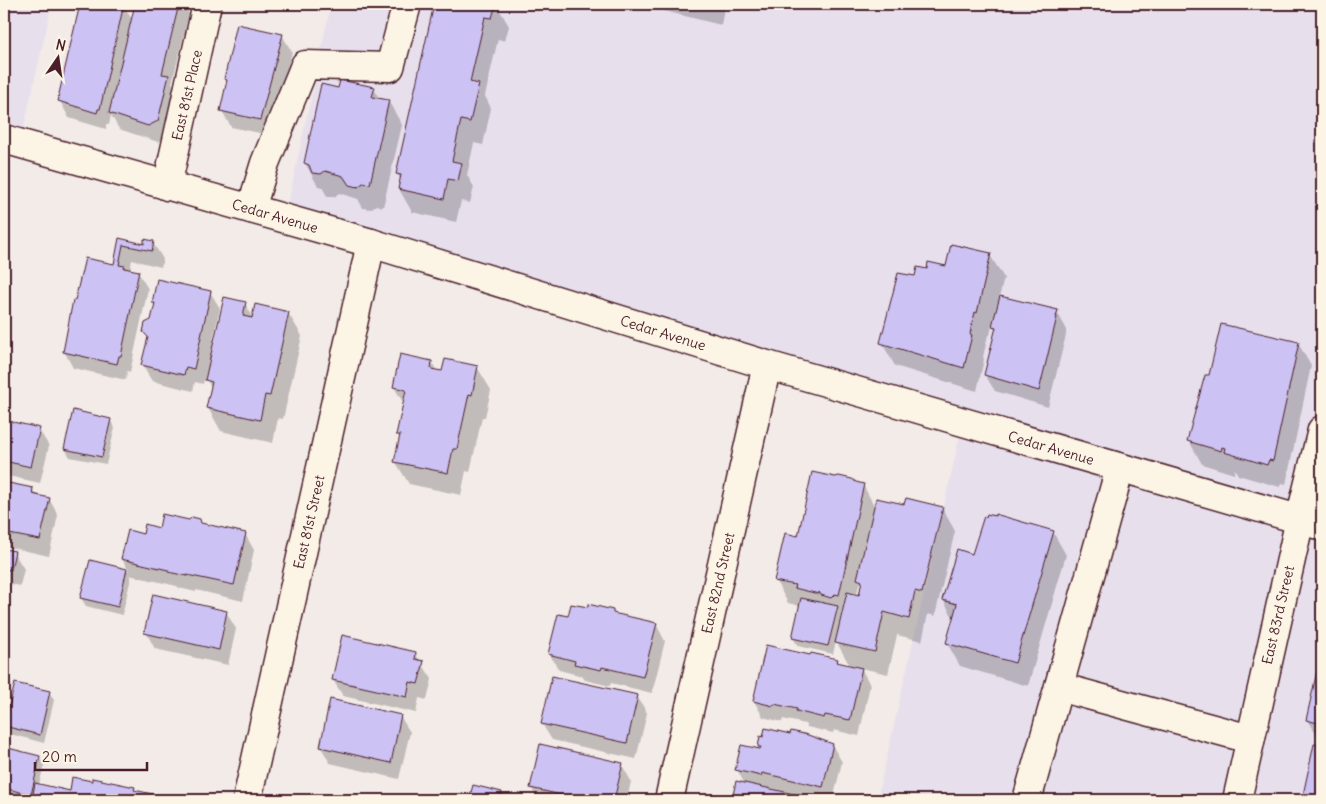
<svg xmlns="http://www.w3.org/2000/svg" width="1326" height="804" font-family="Delius,sans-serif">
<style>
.built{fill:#e7dfec}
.shadow{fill:#0003;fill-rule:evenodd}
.building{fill:#ccc2f4;stroke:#4a1f2b}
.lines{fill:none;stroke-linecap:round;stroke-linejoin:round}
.minor-casing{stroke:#4a1f2b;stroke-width:31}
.minor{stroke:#fcf5e5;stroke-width:28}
.labels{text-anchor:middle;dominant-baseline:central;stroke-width:4.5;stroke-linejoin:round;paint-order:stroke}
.street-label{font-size:14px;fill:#4a1f2b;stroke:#fcf5e5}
</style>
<rect width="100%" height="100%" fill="#f2ebe8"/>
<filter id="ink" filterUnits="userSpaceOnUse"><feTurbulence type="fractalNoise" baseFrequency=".02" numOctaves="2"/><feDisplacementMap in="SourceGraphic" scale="10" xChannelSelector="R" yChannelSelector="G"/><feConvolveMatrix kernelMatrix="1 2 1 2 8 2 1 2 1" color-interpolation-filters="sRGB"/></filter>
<g filter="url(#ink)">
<g class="built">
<path d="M4,4H52L20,144L4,139Z"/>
<path d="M331,4H1322V800H877L963,422L285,218Z"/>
</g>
<g class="shadow">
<path d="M81,4H123L132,20L155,10L157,4H183L189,14L172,83L178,93L167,138L158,142L119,129L111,115L109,125L106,124V129L69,118L60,101L59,97Z"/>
<path d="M436,4H496L509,26L505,41L498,39L485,96L491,108L483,145L474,143L467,175L474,187L470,203L461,201L456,222L412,212L399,189L401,181L397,173Z"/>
<path d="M639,4H725L721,25L640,5Z"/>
<path d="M282,35L292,52L269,135L231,127L222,111L228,83L225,79Z"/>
<path d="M339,89H374L380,100L389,102L402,125L383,207L376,205L371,209L363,208L358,199L339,193L334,197L327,196L322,187L318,186L305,163Z"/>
<path d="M120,239L145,245L153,243L163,259L161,267L132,260L130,271L138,272L148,289L130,372L127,371L126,380L73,368L64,351L76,302L115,265Z"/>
<path d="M990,255L1004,278L999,298L1057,312L1066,328V335L1048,407L995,391L985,375L996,331L992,325L990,335H988L983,357L984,359L977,391L895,366L882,343L916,278L928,270L947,268Z"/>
<path d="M210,292L220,308L213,339L215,340L245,304L253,317L288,313L302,336L283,419L278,418L273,443L221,431L208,408L212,389L205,377L203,384L195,382L193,391L152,381L142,365L148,338L145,332L152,321L155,306L153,302Z"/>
<path d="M1298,343L1311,366L1286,484L1282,483L1280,487L1238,475L1235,469L1234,474L1202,464L1189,441L1210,377Z"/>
<path d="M432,362L437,372L477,367L491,390L485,417H482L470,472L466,471L461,495L409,484L395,461L400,439L398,435L404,404L394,387Z"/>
<path d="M110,420L115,428L106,464L70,457L65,449Z"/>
<path d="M4,422L39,430L49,446L40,483L4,475Z"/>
<path d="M4,483L33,490L36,496L49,499L58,515L49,556L4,546Z"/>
<path d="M863,485L875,507L905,506L942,508L955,531L935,616L928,614L922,641L897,635L888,674L861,668L870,685L859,736L834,730L833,733L807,727L805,724L783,719L782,722L763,717L754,701L811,657L837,660L839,664L850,666L836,641L833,654L798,646L793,638L800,606L788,603L775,580L799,537ZM860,582L862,586L860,597L856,596Z"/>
<path d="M160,529L245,534L254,550L243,601L196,590V592L179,588L177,586L129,575L131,578L122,615L86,606L81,598L91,561L129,571L122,559L143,535Z"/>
<path d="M1053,532L1066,555L1028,686L960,666L947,643L954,619L943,600L973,556Z"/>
<path d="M4,550L14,553L24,569L20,586L11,584L5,618Z"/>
<path d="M612,611L614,614L656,624L665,641L652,693L611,683L610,686L585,680L582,676L559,670L549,654L569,618Z"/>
<path d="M226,612L236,629L228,665L155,649L146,632Z"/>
<path d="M415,653L432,679L427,700L419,698L416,713L343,696L333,680Z"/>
<path d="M1322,655V743L1307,720Z"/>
<path d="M49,692L54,700L44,743L10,734L5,726Z"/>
<path d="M637,696L647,713L636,759L552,740L542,724Z"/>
<path d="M400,716L410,732L399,779L330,763L321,747Z"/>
<path d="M832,745L842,762L833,800H821L806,797L808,800H734L737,783L745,785L737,769L762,751L759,746Z"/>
<path d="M1315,746L1322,747V800H1307L1304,795Z"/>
<path d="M4,749L39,757L44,765L39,785L71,792L134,788L135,791L174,800H27L4,795Z"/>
<path d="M622,765L631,781L627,800H539L531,788Z"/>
<path d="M474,787L501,793L506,800H470Z"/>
</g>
<g class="building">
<path d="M80,4H124L100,109H98L97,113L58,101L59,98H58Z"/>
<path d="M135,4L154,9L155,4H179L162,74L169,75L158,121L148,126L109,113Z"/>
<path d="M434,4H496L492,18L485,17L470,82L479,84L470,122L461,120L452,161L462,163L458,181L448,179L444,199L398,189L401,175L396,174Z"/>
<path d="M237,24L283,34L260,120L220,111L227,80L224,79Z"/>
<path d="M340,80L375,87L372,97L389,100L370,184L363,183L358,187L349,185L343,176L325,171L321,174L312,173L309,165L304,163L321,84L338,88Z"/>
<path d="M119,238L144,244V239L154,241L152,251L123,245L119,265L125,266L124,268L139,271L121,356H119L117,364L63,352L73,300H75L85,258L114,264Z"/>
<path d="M951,244L991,253L977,313L975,312L970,334L972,335L964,368L880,343L898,273L915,276L917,267L927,269L928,262L946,266Z"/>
<path d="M157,279L211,291L194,369L186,367L184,375L141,365L148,337L143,332L145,323L151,320L155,303H152Z"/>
<path d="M1000,296L1058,310L1056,317H1057L1039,391L984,375L996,327L992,326Z"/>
<path d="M224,297L246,302L243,316L252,318L255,304L289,312L270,396L265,395L260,420L206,408L212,382L205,380Z"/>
<path d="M1221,324L1299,342L1273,461L1269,460L1267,465L1224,452L1225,448L1222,447L1221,451L1187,441L1205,375H1209Z"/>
<path d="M400,354L432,361L431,369L442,371L445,359L478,366L472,395L469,394L457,449H453L448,473L394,462L400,435H396L406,390L393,387Z"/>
<path d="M73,410L111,419L102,457L64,449Z"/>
<path d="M4,420L40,428L31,467L4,461Z"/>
<path d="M812,472L835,477L839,476L852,479L856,482L864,484L839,595L835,594L831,598L821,595L819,592V594L794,588L795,585L774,581L785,533L798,536Z"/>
<path d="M4,482L33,488L32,494L50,498L40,540L4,533Z"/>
<path d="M876,498L904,504L906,498L943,507L922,593L915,591L909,619L884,612L875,652L835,643L847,592L859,595L862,581L857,579Z"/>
<path d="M162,514L189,520L192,517L200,519L201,523L246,533L234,585L187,575V576L168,572V570L121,559L128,530L143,534L145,524L159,528Z"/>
<path d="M987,514L995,516V514L1054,531L1015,663L946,643L957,604L942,600L957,549L972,554L984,516L986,517Z"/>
<path d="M4,549L15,551L11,570L4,569Z"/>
<path d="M90,560L127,569L118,607L80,598Z"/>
<path d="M153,594L227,611L219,650L144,633Z"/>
<path d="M801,598L838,606L828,646L792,638Z"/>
<path d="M571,604L588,607V604L613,610V613L657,623L643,677L602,667L601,670L574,664L575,661L548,654L558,614L568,616Z"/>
<path d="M342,635L416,652L415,659L424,661L418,684L410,682L407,697L332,680Z"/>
<path d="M766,645L810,655L811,653L838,659L837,662L862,668L850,720L825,715L824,718L796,711L797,709L774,704L773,706L753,701Z"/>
<path d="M1322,649V724L1306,720Z"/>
<path d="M552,676L638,695L627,743L541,724Z"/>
<path d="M15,683L50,691L40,735L4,726Z"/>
<path d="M330,699L401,715L391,763L320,747Z"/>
<path d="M765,728L790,734L791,731L808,735L833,744L823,787L762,773L761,776L735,770L741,745L760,749L761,747H758L760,736L763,737Z"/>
<path d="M540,744L623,763L614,800H584L530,788Z"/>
<path d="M1314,744L1322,746V800H1308L1309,796L1303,795Z"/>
<path d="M4,747L40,756L31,795L4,788Z"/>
<path d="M72,777L92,781V778L135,787L134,790L180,800H32L35,783L70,791Z"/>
<path d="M736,781L807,797V800H732Z"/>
<path d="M473,785L502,792L500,800H469Z"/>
</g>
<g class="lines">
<defs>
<g id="minor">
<path d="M4,139L371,243L767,365L1322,526"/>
<path d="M167,186L207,4"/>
<path d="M251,209L265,163L305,65L390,67L407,4"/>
<path d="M1059,687L1250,739"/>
<path d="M247,800L371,243"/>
<path d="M669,800L767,365"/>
<path d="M1027,800L1120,468"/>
<path d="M1237,800L1300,519L1322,430"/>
</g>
</defs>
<use href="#minor" class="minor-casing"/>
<use href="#minor" class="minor"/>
</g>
</g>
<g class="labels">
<g class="street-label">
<text transform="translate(187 95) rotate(-77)">East 81st Place</text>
<text transform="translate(275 216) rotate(16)">Cedar Avenue</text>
<text transform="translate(663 333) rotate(17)">Cedar Avenue</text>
<text transform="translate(1051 448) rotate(16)">Cedar Avenue</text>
<text transform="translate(309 522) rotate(-77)">East 81st Street</text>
<text transform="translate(718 583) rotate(-77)">East 82nd Street</text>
<text transform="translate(1278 615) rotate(-77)">East 83rd Street</text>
</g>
</g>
<rect width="1326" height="804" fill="none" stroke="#fcf5e5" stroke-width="20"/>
<rect x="10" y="10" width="1306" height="784" fill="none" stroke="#4a1f2b" stroke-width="2" filter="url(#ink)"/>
<g transform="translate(58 58) rotate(13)" stroke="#fcf5e5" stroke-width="4" paint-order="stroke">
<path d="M0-4L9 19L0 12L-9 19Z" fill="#4a1f2b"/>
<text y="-8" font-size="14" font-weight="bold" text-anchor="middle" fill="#4a1f2b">N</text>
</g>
<path d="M35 762v8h112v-8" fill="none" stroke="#4a1f2b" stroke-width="2.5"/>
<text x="42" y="762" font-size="15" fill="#4a1f2b" stroke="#fcf5e5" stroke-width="4" paint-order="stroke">20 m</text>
</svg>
